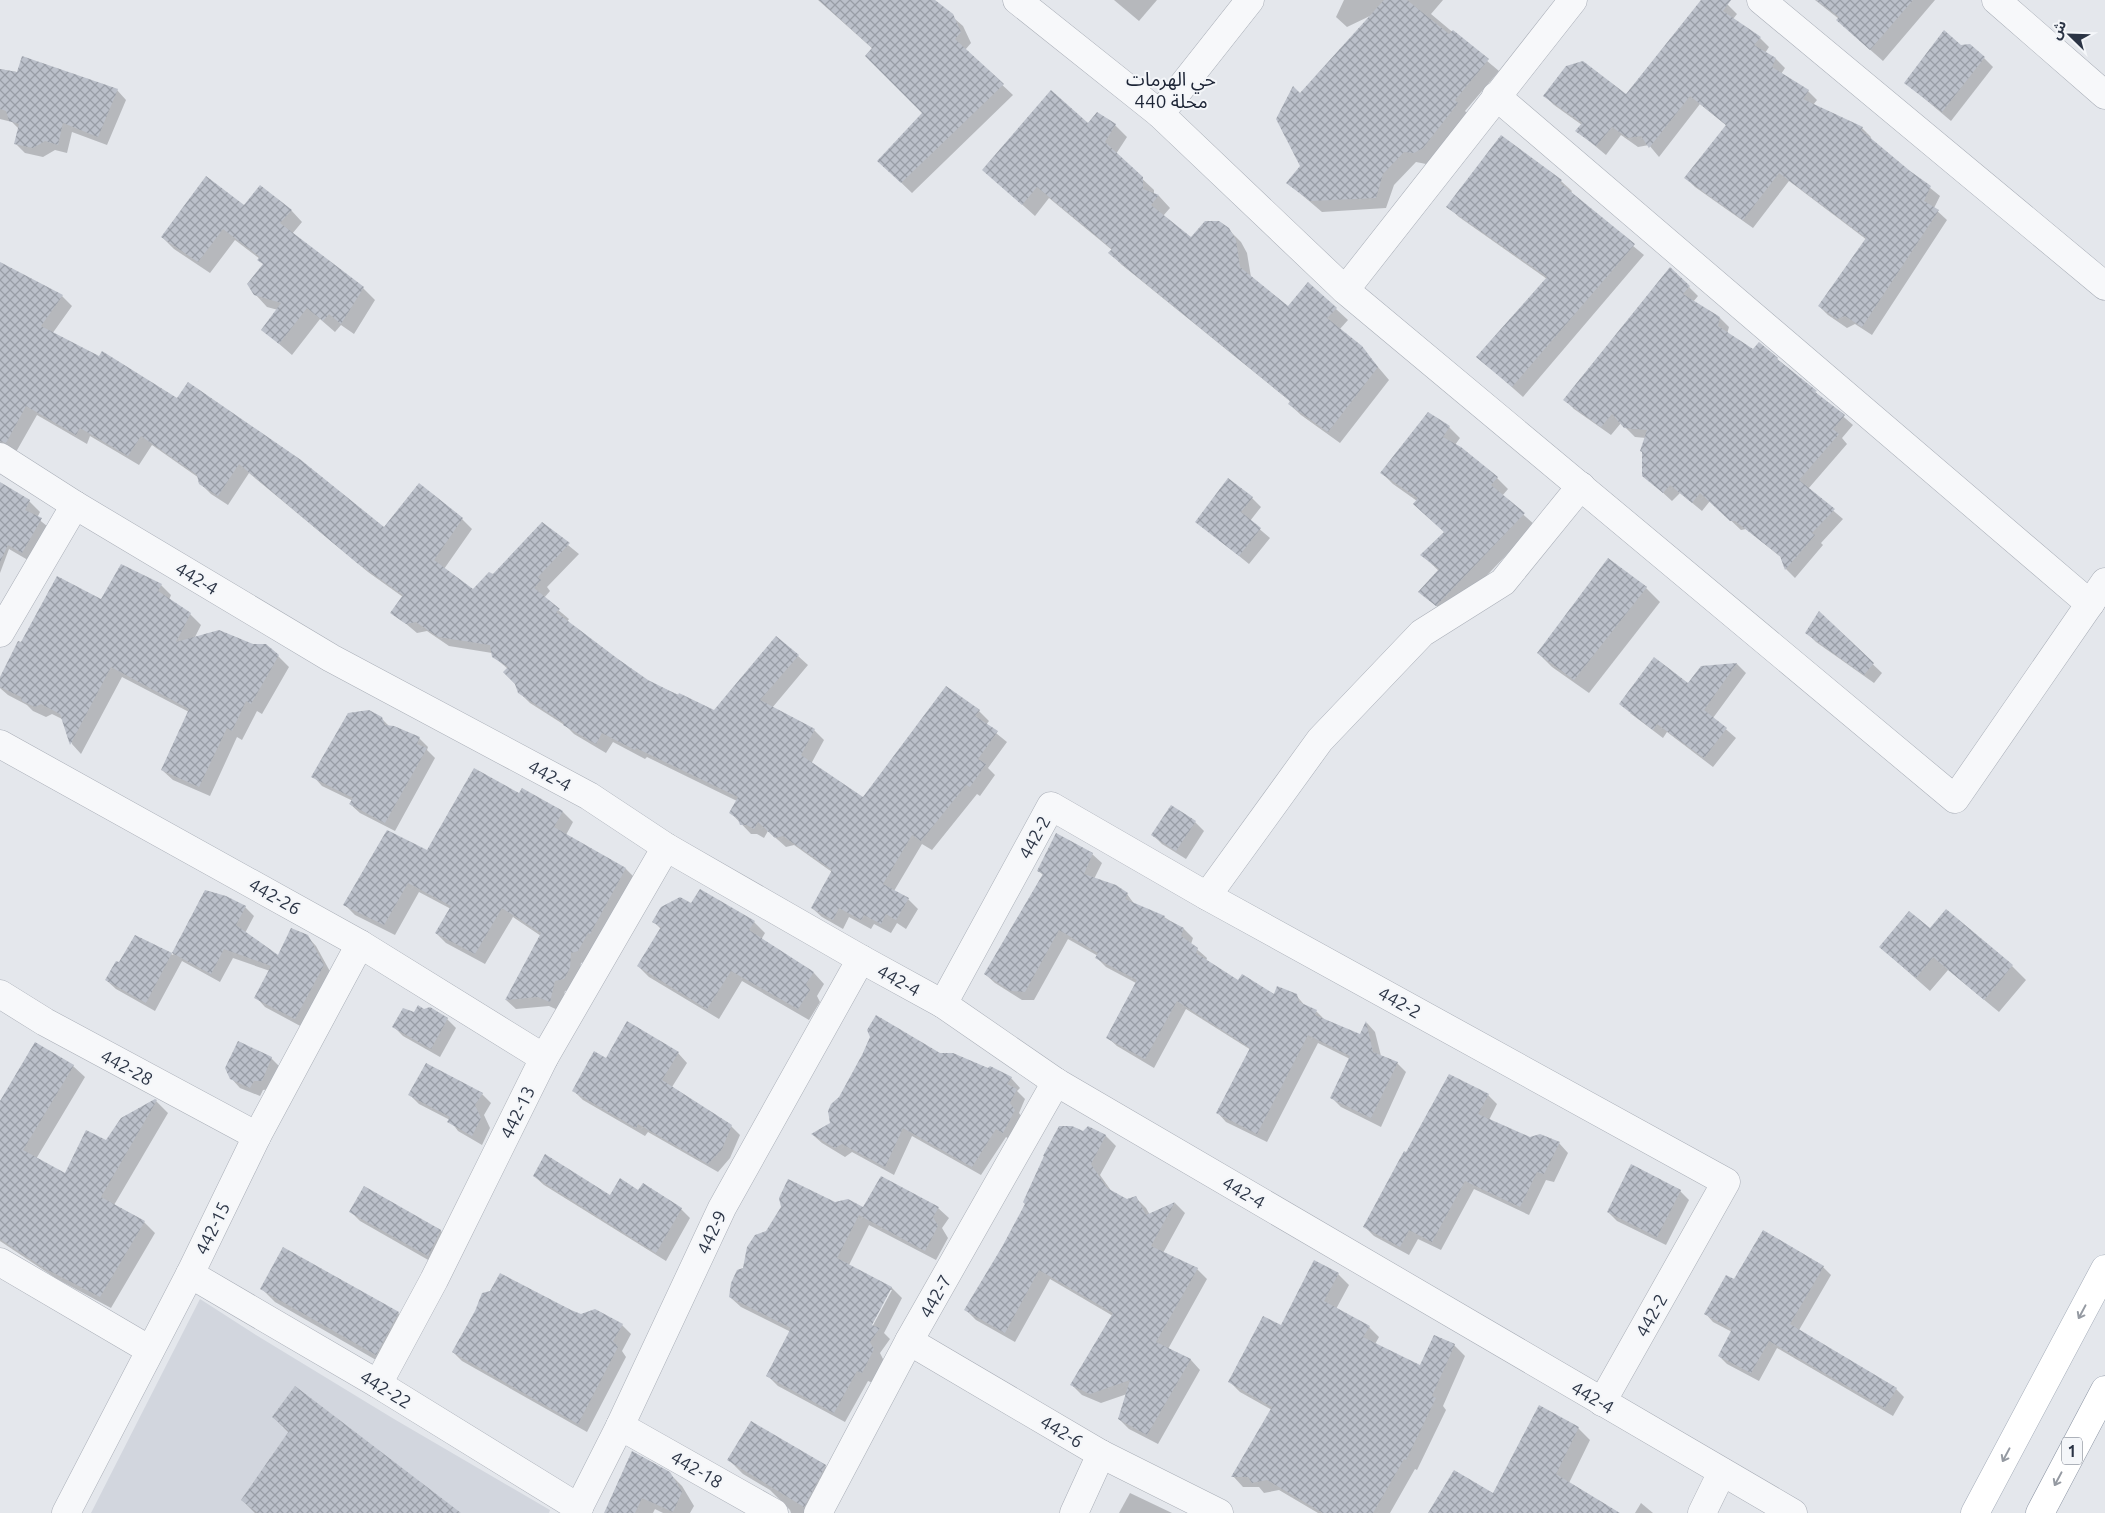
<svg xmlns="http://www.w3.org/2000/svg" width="2105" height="1513" font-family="Ubuntu,'Noto Sans Arabic',sans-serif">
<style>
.built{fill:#d2d6de}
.shadow{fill:#0003;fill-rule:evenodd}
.building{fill:url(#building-cross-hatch)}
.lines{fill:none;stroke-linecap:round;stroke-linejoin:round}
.minor-casing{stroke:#a9aeb7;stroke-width:29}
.major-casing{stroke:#a3abb8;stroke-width:29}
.highway-casing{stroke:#8b94a3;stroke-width:29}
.minor{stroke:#f7f8fa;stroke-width:28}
.major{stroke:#fff;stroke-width:28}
.highway{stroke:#fff;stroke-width:28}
.oneway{stroke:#959aa2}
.labels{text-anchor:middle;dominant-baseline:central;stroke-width:4;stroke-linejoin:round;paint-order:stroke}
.shield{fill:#f4f6f9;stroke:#676e7b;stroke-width:1}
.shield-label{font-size:16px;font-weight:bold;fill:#2b3445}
.street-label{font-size:18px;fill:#2b3445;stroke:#f4f6f9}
.neighbourhood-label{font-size:19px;fill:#1d2536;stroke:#f4f6f9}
</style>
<defs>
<pattern id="building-cross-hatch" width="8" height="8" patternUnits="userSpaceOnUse" patternTransform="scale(1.25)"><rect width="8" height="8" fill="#bbc0ca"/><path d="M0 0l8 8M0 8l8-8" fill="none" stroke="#989da6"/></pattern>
</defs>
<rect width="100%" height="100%" fill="#e4e7ec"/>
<path class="built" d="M200,1299L256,1335L394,1419L550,1510L549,1513H91Z"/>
<g class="shadow">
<path d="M818,0H933L963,26L971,43L965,50L1013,95L912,193L889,171L924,113L873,49Z"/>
<path d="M1114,0H1157L1139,21Z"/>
<path d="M1344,0H1443L1431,14L1499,71L1465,111L1468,114L1433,159L1426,164L1416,162L1394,185L1386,208L1322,212L1288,183L1302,166L1300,95L1372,15L1347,27L1336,17Z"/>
<path d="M1703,0H1722L1728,5L1737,14L1733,19L1760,38L1769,47L1765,53L1776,59L1785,68L1781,74L1808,91L1817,100L1813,105L1862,128L1871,137L1870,139L1940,196L1934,208L1947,220L1872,335L1855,324L1847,328L1828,315L1819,306L1867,240L1789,181L1753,228L1695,187L1686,178L1727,126L1700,104L1659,157L1649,145L1638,147L1621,135L1606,155L1577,131L1582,125L1554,105L1545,96H1627Z"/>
<path d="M1815,0H1935L1883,61L1850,32L1839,19Z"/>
<path d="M1961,46L1984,58L1993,67L1951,121L1906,83Z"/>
<path d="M0,69L117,90L126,100L107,145L72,132L67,153L55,150L43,157L25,153L16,144L19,129L12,122L0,119Z"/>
<path d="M1097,114L1115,125L1127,137L1116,154L1154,190V195L1159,196L1170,208L1163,216L1191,239L1228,229L1241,242L1247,253L1251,277L1288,308L1336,309L1348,320L1339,330L1361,347L1389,380L1340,443L1301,415L1289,404L1291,402L1122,265L1110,253L1112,250L1049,198L1035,216L996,181L1088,125Z"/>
<path d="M1561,181L1572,191L1570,194L1644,255L1523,397L1478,357L1547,279L1459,217L1448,207Z"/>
<path d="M244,207L291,210L302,222L292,234L363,288L375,300L354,334L341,325L335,332L320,319L292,355L263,330L278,310L267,307L255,294L264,265L260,259L235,240L210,273L174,249L162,237Z"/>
<path d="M0,263L62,296L72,306L52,334L384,529L462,519L472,529L444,569L473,591L494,576L542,524L579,554L547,587L550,591L544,598L569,619L567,622L647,681L715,711L798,656L808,665L772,708L814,730L824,740L811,764L863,799L946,688L979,711L989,721L986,725L1007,742L988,768L995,775L980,796L977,794L932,850L922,844L894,891L908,899L918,909L906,929L897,923L891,933L874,924L871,929L849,917L843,929L822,917L812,908L832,872L794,845L786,847L768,831L764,838L757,834H751L731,813L737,801L647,757L645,759L613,742L606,753L574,734L566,726L530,703L519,692L508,669L493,656L492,653L449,646L427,631L417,633L392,612L403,597L368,572L249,473L228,505L211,494L200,483L199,478L152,445L139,465L90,436L87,444L37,415L16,452L0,456Z"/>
<path d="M1689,287L1698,296L1693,302L1720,318L1729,327L1727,334L1753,351L1760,344L1853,425L1842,438L1847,444L1808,489L1843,519L1821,543L1823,545L1795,578L1786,569L1782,558L1746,529L1741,530L1710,501L1702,511L1680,493L1672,501L1651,482L1646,438L1635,437L1621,423L1611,435L1574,409L1565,400Z"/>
<path d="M1449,427L1460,438L1455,445L1497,478L1508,489L1502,496L1535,525L1448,616L1420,592L1439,571L1422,555L1445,533L1417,501L1393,484L1382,473Z"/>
<path d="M0,483L29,501L40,512L37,518L52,530L33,563L9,549L0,573Z"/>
<path d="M1252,498L1261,507L1250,521L1270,538L1249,564L1197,522Z"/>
<path d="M1608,560L1646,588L1660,602L1589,693L1552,667L1538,653Z"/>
<path d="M161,585L171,595L169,600L190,614L201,625L194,639L278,656L289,667L262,714L257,711L242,740L237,737L210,796L173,780L162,770L189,712L122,677L81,754L72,744L64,720L52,714L46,717L33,711L27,705L8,695L0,688V680L22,644L102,601Z"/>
<path d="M1819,613L1882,673L1874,683L1816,642L1807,633Z"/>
<path d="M1737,664L1746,673L1713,718L1736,738L1713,767L1667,732L1663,738L1630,713L1688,685L1701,667Z"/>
<path d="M381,718L390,727L419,738L428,747L427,750L435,758L395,831L360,813L350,804L353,801L322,786L313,776Z"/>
<path d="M522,790L563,812L573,822L566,835L626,869L636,879L588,961L581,963L579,979L574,989L565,991L560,1011L549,1006L516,1009L506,1000L541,936L513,917L485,964L446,943L436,933L451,909L419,892L395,935L355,915L345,905L520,795Z"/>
<path d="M1195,822L1204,831L1186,859L1162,844L1153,835Z"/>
<path d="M1092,854L1102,863L1094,879L1127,894L1135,905L1164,917L1184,929L1193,938L1191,944L1207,958L1206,961L1239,982L1274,996L1296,995L1306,1007L1317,1012L1326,1021L1361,1036L1367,1023L1375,1032L1381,1056L1397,1063L1406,1072L1381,1127L1341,1107L1332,1098L1350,1059L1318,1043L1267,1142L1226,1122L1217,1112L1251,1050L1186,1009L1154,1068L1117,1046L1107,1037L1136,983L1106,967L1097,958L1098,956L1068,939L1034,1000H1022L995,983L985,974L1043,875L1039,871Z"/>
<path d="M206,891L245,907L254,916L245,933L278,956L307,936L316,946L332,975L304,1028L265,1007L256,997L270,971L233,958L220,982L182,961L155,1011L116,989L106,980L120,964L135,936L173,955Z"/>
<path d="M692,905L754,922L765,933L761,940L814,973L824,984L817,996L820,1002L809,1020L742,981L719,1019L649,977L638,966L661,929L654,922Z"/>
<path d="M1931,930L2012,966L2026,980L1999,1012L1948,970L1930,991L1880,947Z"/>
<path d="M447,1019L456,1028L440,1057L403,1036L394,1027Z"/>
<path d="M678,1053L687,1063L672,1087L731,1126L740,1135L730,1158L718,1172L648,1132L645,1136L583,1100L574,1091L606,1059Z"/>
<path d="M940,1054L1011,1078L1020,1088L1017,1091L1025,1099L1019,1113L1024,1120L1012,1141L1006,1137L981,1175L912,1136L894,1175L852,1152L845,1157L822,1143L813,1135Z"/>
<path d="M271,1058L280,1067L271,1089L263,1090L260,1096L240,1088L231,1078Z"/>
<path d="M73,1066L85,1077L36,1159L65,1175L155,1100L168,1113L114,1205L144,1222L155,1233L111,1308L57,1279L0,1241V1103Z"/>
<path d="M482,1094L491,1103L484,1115L490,1128L482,1145L458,1131L450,1120L419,1104L410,1095Z"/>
<path d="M1488,1095L1497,1104L1489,1120L1529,1138L1540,1135L1559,1143L1568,1153L1554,1182L1546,1180L1529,1215L1474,1189L1441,1250L1418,1239L1409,1255L1374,1236L1365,1227L1407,1154Z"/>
<path d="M1088,1127L1106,1136L1116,1146L1100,1175L1112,1192L1127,1200L1136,1198L1146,1208L1150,1215L1175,1203L1185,1213L1163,1253L1197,1269L1207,1279L1168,1349L1191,1360L1200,1370L1158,1444L1129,1429L1119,1419L1127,1394L1101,1403L1082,1395L1072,1385L1113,1316L1050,1279L1015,1342L976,1320L966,1310L1083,1133Z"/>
<path d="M534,1176L610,1196L638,1191L681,1209L690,1218L666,1261L544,1185Z"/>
<path d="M365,1188L441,1231L450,1240L437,1265L360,1221L351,1212Z"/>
<path d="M1680,1191L1689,1200L1666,1245L1617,1221L1608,1212Z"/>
<path d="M835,1203L863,1209L938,1208L949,1218L942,1228L948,1238L936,1260L869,1225L849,1265L892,1288L902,1298L884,1333L890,1339L880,1353L884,1361L873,1383L868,1381L845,1422L778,1386L767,1375L791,1332L741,1307L730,1297L744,1269ZM889,1290H892L870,1331L868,1330Z"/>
<path d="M1315,1262L1338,1274L1349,1285L1336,1309L1369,1327L1379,1337L1375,1344L1421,1367L1454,1345L1465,1356L1443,1406L1446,1410L1417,1470L1415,1469L1390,1513H1318L1279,1490L1264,1493L1259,1487H1243L1233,1476L1272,1410L1240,1392L1230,1382L1281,1327Z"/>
<path d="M1823,1267L1831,1275L1799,1330L1896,1389L1904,1397L1893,1416L1777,1348L1759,1381L1727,1364L1719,1356L1732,1332L1713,1322L1705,1313L1735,1281Z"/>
<path d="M261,1288L398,1313L412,1327L390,1368L275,1302Z"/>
<path d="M491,1292L622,1325L631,1334L622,1351L626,1357L587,1432L462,1361L453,1352Z"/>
<path d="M273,1417L459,1513H255L242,1500L289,1433Z"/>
<path d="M1578,1428L1590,1440L1569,1483L1617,1513H1442L1493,1495Z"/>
<path d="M729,1460L825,1466L839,1480L821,1513H791L790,1510L770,1490L743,1474Z"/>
<path d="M669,1473L682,1486L694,1506L690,1513H663L655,1509L653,1513H605Z"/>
<path d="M1130,1493L1172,1513H1119Z"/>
<path d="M1641,1503L1653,1513H1635Z"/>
</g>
<g class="building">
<path d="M819,0H935L953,14L961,32L955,39L1004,84L901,183L877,161L922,113L865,56L872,48Z"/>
<path d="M1384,0H1407L1449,34L1453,30L1489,59L1455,100L1458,103L1423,148L1414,153L1404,152L1383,174L1376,198L1310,201L1286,183L1300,166L1276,119L1293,86L1300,93Z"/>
<path d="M1701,0H1731L1723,11L1761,37L1754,45L1776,58L1772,67L1809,90L1803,99L1863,127L1861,130L1910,171L1931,186L1924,201L1939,210L1862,327L1845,316L1837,319L1818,306L1866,238L1779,173L1743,220L1684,178L1726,125L1690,96L1649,148L1641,136L1628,138L1612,127L1596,146L1575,131L1582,123L1543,96L1566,66L1583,61L1626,94Z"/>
<path d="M1816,0H1913L1870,50L1836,20L1839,17Z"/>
<path d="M1944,30L1961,45L1970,44L1985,57L1942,112L1904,83Z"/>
<path d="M22,56L118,89L98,137L63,123L58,145L45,141L33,148L14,144L19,124L9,121L6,111L0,109V69L17,72Z"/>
<path d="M1051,90L1088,123L1097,112L1116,124L1105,142L1143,177V189L1159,195L1151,205L1191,237L1205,221H1219L1229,228L1236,240L1240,267L1288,306L1308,282L1337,308L1327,318L1362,346L1378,367L1328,432L1288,404L1290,401L1108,253L1112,249L1037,187L1022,205L982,170Z"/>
<path d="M1501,135L1562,180L1560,183L1635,244L1512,387L1476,357L1547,277L1446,207Z"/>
<path d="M206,176L244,205L260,185L292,210L280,223L364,287L341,324L329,314L323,321L307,308L279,344L261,330L281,303L254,295L247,284L263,264L257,260L260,257L223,229L198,262L161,237Z"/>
<path d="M0,262L63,295L41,326L99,356L102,351L177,398L188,382L301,460L384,527L419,483L463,518L434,560L473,589L489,572L493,574L542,522L570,543L538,577L541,580L534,588L560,609L556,612L618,659L648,680L678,695L679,693L714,710L776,636L799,655L760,700L815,729L801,755L863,797L946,686L980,710L975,716L998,731L978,759L986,764L970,787L966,785L921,841L912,835L883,884L909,898L896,920L886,914L881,924L864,915L861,920L839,908L833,920L811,908L832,870L783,836L775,838L758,822L754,829L746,825H740L738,819L729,813L738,797L636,748L635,750L602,733L596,744L563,725L564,723L518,693L515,684L503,672L508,667L492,657L490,645L438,637L416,622L406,624L390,613L403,595L357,563L239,464L218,496L199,484L197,475L141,436L128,456L80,428L76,435L26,406L6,443L0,441Z"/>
<path d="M1670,267L1690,286L1683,294L1720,317L1718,326L1753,349L1759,342L1778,358L1777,359L1817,391L1815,392L1845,415L1833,429L1839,434L1799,480L1835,509L1812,533L1815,535L1785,570L1780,556L1735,521H1730L1700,493L1692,503L1670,485L1663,493L1642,476V452L1640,451L1647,430L1624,428L1612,414L1601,427L1563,400Z"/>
<path d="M1428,412L1450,426L1443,437L1461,447L1498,477L1491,485L1525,513L1436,606L1418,592L1439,569L1420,555L1444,532L1413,504L1418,498L1380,473Z"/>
<path d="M1228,478L1253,497L1241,512L1261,528L1239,556L1195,522Z"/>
<path d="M0,482L30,500L25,510L42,518L22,553L8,545L0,562Z"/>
<path d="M1608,558L1647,587L1574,680L1537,653Z"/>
<path d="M121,564L162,584L158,591L191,613L176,642L219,630L253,644H266L279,655L251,704L246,701L232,731L227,728L199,787L161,770L189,709L111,667L70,745L60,714L41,704L35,707L22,701L21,697L0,687V677L18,641L21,642L57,576L101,599Z"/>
<path d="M1819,611L1874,663L1864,675L1805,633Z"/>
<path d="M1654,657L1688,683L1701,666L1737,663L1704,710L1727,728L1704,758L1657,724L1653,730L1619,704Z"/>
<path d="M369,710L382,717L385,725L394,726L420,737L417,744L427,748L385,823L349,804L353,798L311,777L348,713Z"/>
<path d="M474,768L519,793L522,788L563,811L554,827L626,868L590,934L588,933L578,951L571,953L570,968L564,979L555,981L550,1002L538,997L505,1000L541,933L502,908L475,954L435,933L451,906L408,883L384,925L343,905L387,830L427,850Z"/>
<path d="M1171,805L1196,821L1176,851L1151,835Z"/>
<path d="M1056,833L1093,853L1084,874L1116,885L1128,893L1125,899L1165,916L1164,918L1184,928L1181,936L1198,948L1196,953L1238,980L1242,974L1274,994L1277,986L1297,994L1299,1002L1317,1010L1315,1015L1360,1034L1366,1021L1373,1052L1398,1062L1371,1118L1330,1098L1350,1056L1308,1035L1257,1134L1216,1113L1250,1048L1177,1001L1145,1059L1106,1038L1137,980L1095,958L1098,953L1059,930L1025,992L1011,991L984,974L1043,874L1037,871Z"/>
<path d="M700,889L755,921L749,930L814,972L806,984L810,990L798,1009L731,971L707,1009L637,966L661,927L652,922L661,907L680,897L691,903Z"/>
<path d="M205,890L226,896L246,906L236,925L278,955L291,928L308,935L324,965L295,1019L254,998L271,966L224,949L211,974L172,953L146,1003L105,980L116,961L119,962L135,935L172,953Z"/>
<path d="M1946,909L2013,965L1984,1000L1933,957L1916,978L1879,947L1909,911L1930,928Z"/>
<path d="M418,1005L424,1009L430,1007L448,1018L431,1049L392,1027L403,1008L414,1012Z"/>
<path d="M876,1015L940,1053H953L988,1068L990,1066L1012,1077L1007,1084L1017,1089L1010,1103L1015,1110L1003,1133L996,1129L972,1167L903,1128L885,1167L842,1144L835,1148L811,1134L830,1123L828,1111L831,1104L839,1097L862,1055L870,1037L867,1030Z"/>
<path d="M627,1021L679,1052L662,1080L732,1125L722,1149L708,1164L638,1124L636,1128L572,1091L594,1051L606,1058Z"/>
<path d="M238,1041L272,1057L262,1081H254L250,1088L230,1079L225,1068Z"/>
<path d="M35,1042L74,1065L23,1150L65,1173L86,1130L106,1140L121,1118L155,1099L157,1100L101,1197L145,1221L100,1297L44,1268L0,1239V1101Z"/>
<path d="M426,1063L483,1093L475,1105L481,1118L472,1136L447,1122L450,1117L408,1095Z"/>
<path d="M1449,1074L1489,1094L1478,1114L1530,1137L1540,1134L1560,1142L1544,1174L1537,1172L1520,1207L1465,1181L1432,1242L1409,1230L1400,1247L1363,1227L1404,1151L1406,1152Z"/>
<path d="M1059,1126H1072L1083,1131L1088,1126L1106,1135L1091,1164L1107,1188L1127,1199L1136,1196L1146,1215L1175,1202L1151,1246L1198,1268L1156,1342L1191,1359L1147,1435L1118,1419L1130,1380L1090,1394L1070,1385L1113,1313L1039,1270L1005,1333L964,1310L1002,1247L1025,1204L1023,1202L1044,1156H1043Z"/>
<path d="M545,1154L610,1195L620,1178L638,1190L643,1183L682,1208L656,1253L533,1176Z"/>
<path d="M1631,1164L1681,1190L1657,1237L1607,1212Z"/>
<path d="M881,1176L939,1207L933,1217L938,1226L925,1251L859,1215L837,1258L892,1287L872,1325L880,1328L870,1342L874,1349L862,1373L857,1371L834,1413L766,1376L791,1328L729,1297L731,1283L737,1270L743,1268L747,1247L755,1235L766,1231L781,1207L779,1198L788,1179L835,1202L848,1199L863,1207Z"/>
<path d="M364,1186L441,1230L428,1256L349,1212Z"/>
<path d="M1763,1230L1824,1266L1790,1324L1897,1388L1885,1408L1769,1341L1751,1373L1718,1356L1732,1329L1704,1314L1726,1275L1734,1279Z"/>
<path d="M283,1247L399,1312L376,1355L260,1289Z"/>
<path d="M1314,1260L1339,1273L1324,1301L1370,1326L1363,1337L1420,1365L1434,1335L1455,1344L1432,1396L1436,1398L1406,1460L1404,1459L1373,1513H1323L1267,1480L1252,1483L1248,1477H1231L1272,1407L1228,1382L1263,1316L1281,1325Z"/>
<path d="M500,1273L571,1310L581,1314L595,1309L623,1324L613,1341L618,1347L578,1424L452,1352L475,1311L482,1293L490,1291Z"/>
<path d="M295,1386L461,1513H258L241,1500L289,1431L272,1417Z"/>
<path d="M1539,1405L1579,1427L1556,1474L1620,1513H1428L1454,1470L1493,1493Z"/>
<path d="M751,1421L826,1465L804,1507L727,1460Z"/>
<path d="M632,1451L670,1472L682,1492L673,1512L642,1498L635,1513H604Z"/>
</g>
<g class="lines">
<defs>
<g id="minor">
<path d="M1017,0L1160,114L1345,290L1955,799L2105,582"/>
<path d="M1761,0L2105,286"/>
<path d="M1996,0L2105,95"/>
<path d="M1496,96L2090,604"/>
<path d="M1160,114L1250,0"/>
<path d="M1345,290L1573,0"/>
<path d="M0,457L75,505L331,658L589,796L666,847L861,959L943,1004L1056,1082L1793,1513"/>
<path d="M0,633L75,505"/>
<path d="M0,744L360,944L544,1058"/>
<path d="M1207,896L1320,740L1422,633L1503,582L1581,486"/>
<path d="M0,994L45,1022L257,1136"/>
<path d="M943,1004L1051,806L1207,896L1726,1182L1602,1402"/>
<path d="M0,1262L150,1350"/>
<path d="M190,1274L378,1384L579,1508"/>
<path d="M909,1341L1101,1454L1219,1513"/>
<path d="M378,1384L434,1280L544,1058L666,847"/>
<path d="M620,1426L774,1513"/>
<path d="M66,1513L190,1274L257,1136L360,944"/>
<path d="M576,1513L620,1426L722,1208L861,959"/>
<path d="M818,1513L909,1341L1056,1082"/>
<path d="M1074,1513L1101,1454"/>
<path d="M1702,1513L1722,1472"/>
</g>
<path id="major" d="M1975,1513L2105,1269"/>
<path id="highway" d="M2040,1513L2105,1390"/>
</defs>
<use href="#minor" class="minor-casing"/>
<use href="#major" class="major-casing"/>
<use href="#highway" class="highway-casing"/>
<use href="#minor" class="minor"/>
<use href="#major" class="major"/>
<use href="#highway" class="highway"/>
</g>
<defs><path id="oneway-shaft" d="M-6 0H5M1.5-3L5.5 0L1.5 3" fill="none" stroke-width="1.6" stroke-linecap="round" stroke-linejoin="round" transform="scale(1.25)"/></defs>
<g class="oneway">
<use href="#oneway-shaft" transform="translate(2082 1312) rotate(118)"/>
<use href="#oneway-shaft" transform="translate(2006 1455) rotate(118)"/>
<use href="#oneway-shaft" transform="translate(2058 1479) rotate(118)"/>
</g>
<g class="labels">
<rect class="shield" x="2062" y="1437.5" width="20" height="27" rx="4"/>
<g class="shield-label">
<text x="2072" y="1451">1</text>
</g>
<g class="street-label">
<text transform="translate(197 578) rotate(31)">442-4</text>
<text transform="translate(550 775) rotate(28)">442-4</text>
<text transform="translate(1034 837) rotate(-61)">442-2</text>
<text transform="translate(275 896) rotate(29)">442-26</text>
<text transform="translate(899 980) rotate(29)">442-4</text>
<text transform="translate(1400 1002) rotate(29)">442-2</text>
<text transform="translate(127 1067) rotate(28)">442-28</text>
<text transform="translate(517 1112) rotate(-64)">442-13</text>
<text transform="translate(1244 1192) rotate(30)">442-4</text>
<text transform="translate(212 1228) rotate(-64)">442-15</text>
<text transform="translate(711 1232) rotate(-65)">442-9</text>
<text transform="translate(935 1296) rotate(-61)">442-7</text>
<text transform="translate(1651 1315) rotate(-61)">442-2</text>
<text transform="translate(386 1389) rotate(31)">442-22</text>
<text transform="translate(1593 1397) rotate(30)">442-4</text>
<text transform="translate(1062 1431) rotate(30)">442-6</text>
<text transform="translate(697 1469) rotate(30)">442-18</text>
</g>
<g class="neighbourhood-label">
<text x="1171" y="79">حي الهرمات<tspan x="1171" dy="22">محلة 440</tspan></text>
</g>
</g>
<g transform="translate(2070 35) rotate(293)" stroke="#f4f6f9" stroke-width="4" paint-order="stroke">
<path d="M0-4L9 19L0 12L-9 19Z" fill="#2b3445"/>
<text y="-8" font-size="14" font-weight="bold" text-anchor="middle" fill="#2b3445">ش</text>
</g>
</svg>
